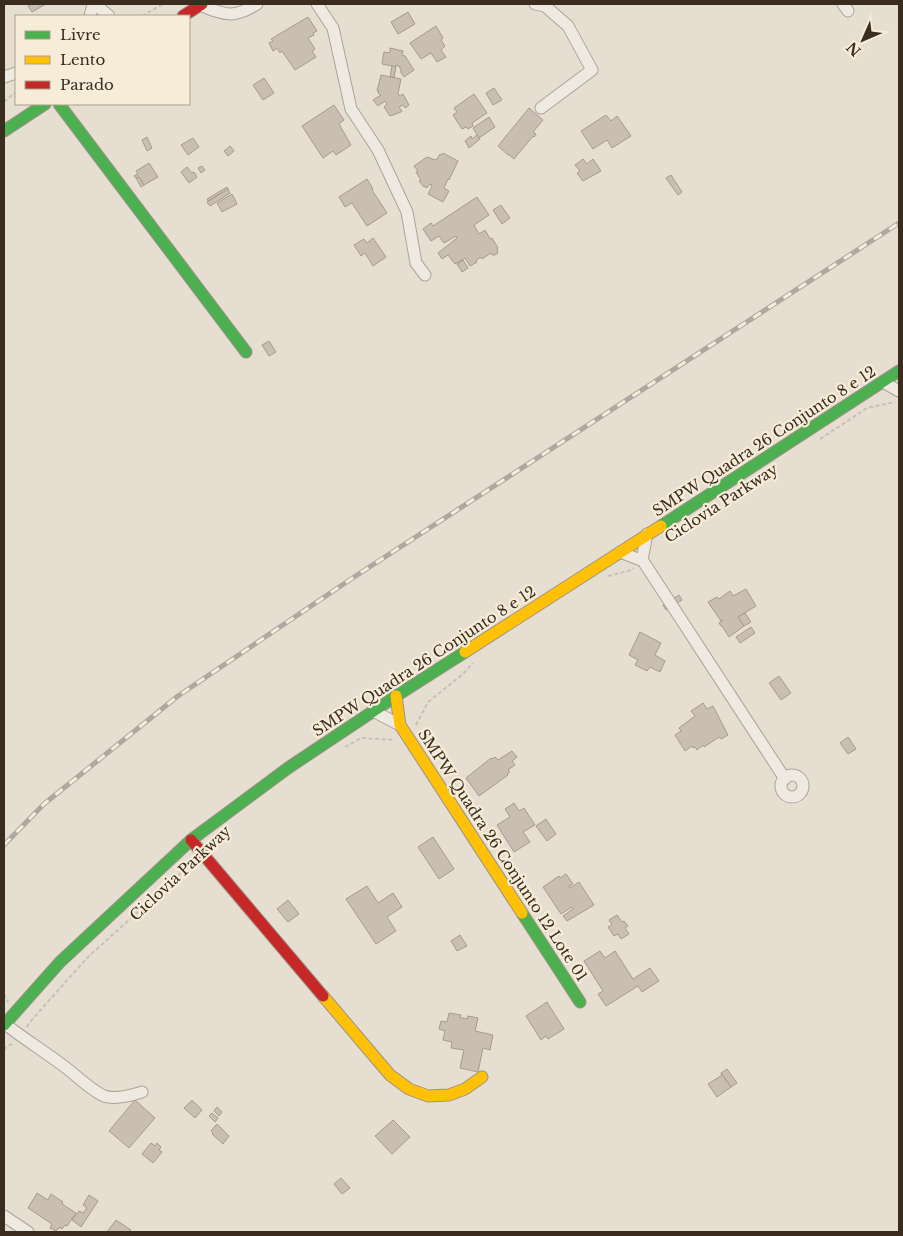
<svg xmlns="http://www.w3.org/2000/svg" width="903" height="1236" font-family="'Libre Baskerville',serif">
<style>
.building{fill:#cabdb1;stroke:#a79a8f}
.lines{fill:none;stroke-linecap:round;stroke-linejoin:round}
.street-casing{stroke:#aca498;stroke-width:13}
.fast-casing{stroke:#9b9388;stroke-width:13}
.slow-casing{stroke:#9b9388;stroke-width:13}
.jam-casing{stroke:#9b9388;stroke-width:13}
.path{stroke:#c7c1b8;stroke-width:2;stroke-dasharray:4 2.5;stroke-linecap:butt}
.street{stroke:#eee9e1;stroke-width:11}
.fast{stroke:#4caf50;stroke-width:11}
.slow{stroke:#ffc107;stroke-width:11}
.jam{stroke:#c62828;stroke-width:11}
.rail-casing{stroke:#aea8a1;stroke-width:5}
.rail{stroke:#f6ecd7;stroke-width:3;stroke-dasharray:9;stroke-linecap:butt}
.labels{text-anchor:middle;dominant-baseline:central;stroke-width:4.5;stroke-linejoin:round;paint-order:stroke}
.street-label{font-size:15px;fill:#3b2c20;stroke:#f6ecd7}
</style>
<rect width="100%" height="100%" fill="#e6ded0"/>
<g class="building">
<path d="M32,4H46L32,12L28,6Z"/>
<path d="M408,12L415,24L398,34L391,22Z"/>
<path d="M308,17L317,31L313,33L314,35L308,38L315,49L312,51L316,57L295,70L282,51L280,53L277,48L273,51L269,43L273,41L271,39Z"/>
<path d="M436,26L443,38L441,40L445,46L441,50L446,57L437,62L431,53L421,59L410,43Z"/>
<path d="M390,48L403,51L402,55L405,56L414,70L404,77L401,73V70L399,66L396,65V67L382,64L384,52L390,53Z"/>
<path d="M392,66L396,67L394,77H390Z"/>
<path d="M381,75L401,79L398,94L400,96L403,94L409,105L405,108L403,105L399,107L402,111L401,112L390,116L384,107L387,104L385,101L378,106L373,100L381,95L378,93L379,91H377Z"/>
<path d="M264,78L274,93L263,100L253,85Z"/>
<path d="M494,88L502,100L493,105L486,93Z"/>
<path d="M474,94L487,113L472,123L473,126L468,129L466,127L462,129L453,115L457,112L454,108Z"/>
<path d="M334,105L344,120L339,124L351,145L336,155L333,151L323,158L302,126Z"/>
<path d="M529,108L543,120L533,132L536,134L534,137L533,136L514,159L508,154V155L498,146Z"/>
<path d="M606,115L611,121L617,116L631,136L612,148L607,140L593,149L581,131Z"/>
<path d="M489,117L495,127L479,138L473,128Z"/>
<path d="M477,135L480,139L469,148L465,141L471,136L472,139Z"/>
<path d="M147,137L152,148L147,151L142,140Z"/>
<path d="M193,138L199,147L188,155L181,145Z"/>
<path d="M230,146L234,151L228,156L224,151Z"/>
<path d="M443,153L458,161L449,180L448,179L444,188L449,191L443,202L428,194L432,186L431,184L426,188L425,186L424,187L419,181L421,180L416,172L418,171L414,166L427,157L435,160L437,159L440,154L442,155Z"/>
<path d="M583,159L587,164L593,159L601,171L583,181L577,173L580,171L575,165Z"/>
<path d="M149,163L158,177L144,185L139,177L136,178L134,176L138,174L136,171Z"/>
<path d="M202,166L205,170L201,173L198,168Z"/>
<path d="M187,167L192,173L194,172L197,177L189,183L181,172Z"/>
<path d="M671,175L682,192L678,195L666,178Z"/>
<path d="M139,177L144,185L141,187L136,178Z"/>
<path d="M367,179L373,189L372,190L387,213L367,226L352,203L345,207L339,197Z"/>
<path d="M227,187L228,189L208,201L207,199Z"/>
<path d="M228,189L230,193L210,206L207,202Z"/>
<path d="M232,194L237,204L222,212L217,203Z"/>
<path d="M477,197L489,215L474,225L479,234L485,230L490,239L492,238L498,248L497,249L498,253L495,255H492L491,253L482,259L481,257L476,260L477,262L470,266L465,258L455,264L448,255L442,259L438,253L457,238L456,236L444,243L439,236L431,241L423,229L431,223L433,226Z"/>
<path d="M501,205L510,218L502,224L493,210Z"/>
<path d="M373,238L386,257L373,266L365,253L361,256L354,245L364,239L367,243Z"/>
<path d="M463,260L468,268L462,272L457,264Z"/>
<path d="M269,341L276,352L269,356L262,345Z"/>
<path d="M746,589L756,606L738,617L744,626L729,637L722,626H721L719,623L723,620L721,621L708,602L717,597L719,599L730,591L733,596Z"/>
<path d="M679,595L682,600L666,610L663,605Z"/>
<path d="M745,613L751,622L744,626L738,617Z"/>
<path d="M751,627L755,633L740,643L736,637Z"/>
<path d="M640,632L661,643L655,655L665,661L660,672L650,667L647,671L635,665L638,660L629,655Z"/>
<path d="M779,676L791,693L781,700L769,683Z"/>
<path d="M703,703L707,709L713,706L728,735L721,739L719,737L704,747L703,745L697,750L695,747L693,748L692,746L685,751L675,735L681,731L679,728L695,716L691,711Z"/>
<path d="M848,737L856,749L848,754L840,743Z"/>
<path d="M512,751L517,757L512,761L515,765L508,770L510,772L507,774L508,775L479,796L466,778L491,758L492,759L495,757L498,760Z"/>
<path d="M514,803L519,811L524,808L535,825L523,832L530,842L514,852L497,825L510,817L505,809Z"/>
<path d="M546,819L556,834L547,841L536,826Z"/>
<path d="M433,837L454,869L439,879L418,847Z"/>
<path d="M566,874L573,884L569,886L570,888L579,882L594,905L567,921L563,916L573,909L572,907L561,914L543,887L559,876L560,878Z"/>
<path d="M367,886L378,903L393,893L402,907L387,917L396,931L376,944L346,899Z"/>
<path d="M288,900L299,914L288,922L277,909Z"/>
<path d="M617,915L622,922L624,921L628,926L625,928L629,934L621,939L618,934L614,936L608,927L612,925L609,920Z"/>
<path d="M460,935L467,946L457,951L451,941Z"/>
<path d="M600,951L605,958L615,951L633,979L650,968L659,981L642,992L638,986L606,1006L598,994L603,991L584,961Z"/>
<path d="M547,1002L564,1029L548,1039L546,1036L541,1040L526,1016Z"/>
<path d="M449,1013L461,1015L460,1018H464L467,1019L468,1016L478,1018L475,1031L493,1035L490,1050L483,1048L478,1072L460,1068L464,1050L451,1048L452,1042L443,1040L445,1031L439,1029L441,1021L447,1022Z"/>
<path d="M727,1069L737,1083L731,1087L721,1073Z"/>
<path d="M721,1073L731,1087L717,1097L708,1084L722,1075Z"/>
<path d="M135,1100L155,1118L129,1148L109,1131Z"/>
<path d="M192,1100L202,1110L195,1118L184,1108Z"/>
<path d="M217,1107L222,1112L219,1116L214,1111Z"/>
<path d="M212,1113L218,1118L215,1122L209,1116Z"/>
<path d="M393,1120L410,1137L392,1154L375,1136Z"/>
<path d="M217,1124L229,1136L223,1144L212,1134L213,1133L211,1131Z"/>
<path d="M151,1143L155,1146L157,1143L161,1147L159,1150L162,1152L153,1163L142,1154Z"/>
<path d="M341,1178L350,1188L342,1194L334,1184Z"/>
<path d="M37,1193L48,1200L51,1194L63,1202L62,1204L76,1213L67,1226L65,1225L62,1229L60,1227L59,1229L58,1228L56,1231L50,1228L52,1224L28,1208Z"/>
<path d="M89,1195L98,1201L81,1227L72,1220L79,1211L83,1213L87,1208L83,1205Z"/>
<path d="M116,1220L131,1230L129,1232H107Z"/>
</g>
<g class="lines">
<defs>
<g id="street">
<path d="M95,4L109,16"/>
<path d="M317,4L333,28L351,109L378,150L407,212L416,263L425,275"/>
<path d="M535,4L545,6L568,26L592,70L541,108"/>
<path d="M843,4L848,11"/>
<path d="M200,5C225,15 233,19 257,4"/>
<path d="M90,16L93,4"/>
<path d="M4,77L16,73"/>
<path d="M883,382L899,391"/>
<path d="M620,552L643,561L785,779"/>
<path d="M642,560L647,534"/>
<path d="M373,711L400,725"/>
<circle cx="792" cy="786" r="11"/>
<path d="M5,1024C23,1038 42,1050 61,1064C74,1073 90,1090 104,1096C116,1100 131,1095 142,1092"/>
<path d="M4,1216L28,1232"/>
</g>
<g id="fast">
<path d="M59,104L246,352"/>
<path d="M4,131L45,104"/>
<path d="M661,526L899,371"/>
<path d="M522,913L580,1002"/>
<path d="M4,1025L60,962L191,840L288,768L396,696L465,652"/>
</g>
<g id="slow">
<path d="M465,652L661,526"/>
<path d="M396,696L400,725L522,913"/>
<path d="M323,996L390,1075L409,1089L428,1096L449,1095L465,1089L482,1077"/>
</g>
<g id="jam">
<path d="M183,16L202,4"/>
<path d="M191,840L323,996"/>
</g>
</defs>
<use href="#street" class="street-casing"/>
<use href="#fast" class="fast-casing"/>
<use href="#slow" class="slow-casing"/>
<use href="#jam" class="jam-casing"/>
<g class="path">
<path d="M142,16L163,4"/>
<path d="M4,102L16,92"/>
<path d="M820,439L867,408L895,402"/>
<path d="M608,576L632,570L634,568"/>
<path d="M416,725L428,702L463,674L473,663"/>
<path d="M345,747L361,738L395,740"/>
<path d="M4,994L8,1002"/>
<path d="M27,1027L29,1023L87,958L193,862"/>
<path d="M4,1050L6,1047L14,1043"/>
</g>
<use href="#street" class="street"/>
<use href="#fast" class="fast"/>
<use href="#slow" class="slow"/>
<use href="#jam" class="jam"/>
<defs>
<path id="rail" d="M4,845L44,804L178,696L351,579L899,223"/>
</defs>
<use href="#rail" class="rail-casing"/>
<use href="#rail" class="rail"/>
</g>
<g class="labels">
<g class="street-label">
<text transform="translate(764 441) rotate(-33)">SMPW Quadra 26 Conjunto 8 e 12</text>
<text transform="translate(721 503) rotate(-33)">Ciclovia Parkway</text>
<text transform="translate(424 661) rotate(-33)">SMPW Quadra 26 Conjunto 8 e 12</text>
<text transform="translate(503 855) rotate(57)">SMPW Quadra 26 Conjunto 12 Lote 01</text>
<text transform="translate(180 873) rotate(-43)">Ciclovia Parkway</text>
</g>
</g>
<rect width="903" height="1236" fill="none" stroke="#3b2c20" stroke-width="10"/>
<rect x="15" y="15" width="175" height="90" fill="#f6ecd7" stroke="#ab9f8e"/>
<rect x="25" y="31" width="25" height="8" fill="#4caf50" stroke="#ab9f8e"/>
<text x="60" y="40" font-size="15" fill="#3b2c20">Livre</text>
<rect x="25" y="56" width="25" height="8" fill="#ffc107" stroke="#ab9f8e"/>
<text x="60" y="65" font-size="15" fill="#3b2c20">Lento</text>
<rect x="25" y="81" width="25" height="8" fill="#c62828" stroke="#ab9f8e"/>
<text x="60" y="90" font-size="15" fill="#3b2c20">Parado</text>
<g transform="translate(863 40) rotate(225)" stroke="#f6ecd7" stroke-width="4" paint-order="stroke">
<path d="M0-4L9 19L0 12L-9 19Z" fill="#3b2c20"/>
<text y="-8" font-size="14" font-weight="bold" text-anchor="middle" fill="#3b2c20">N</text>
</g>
</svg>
